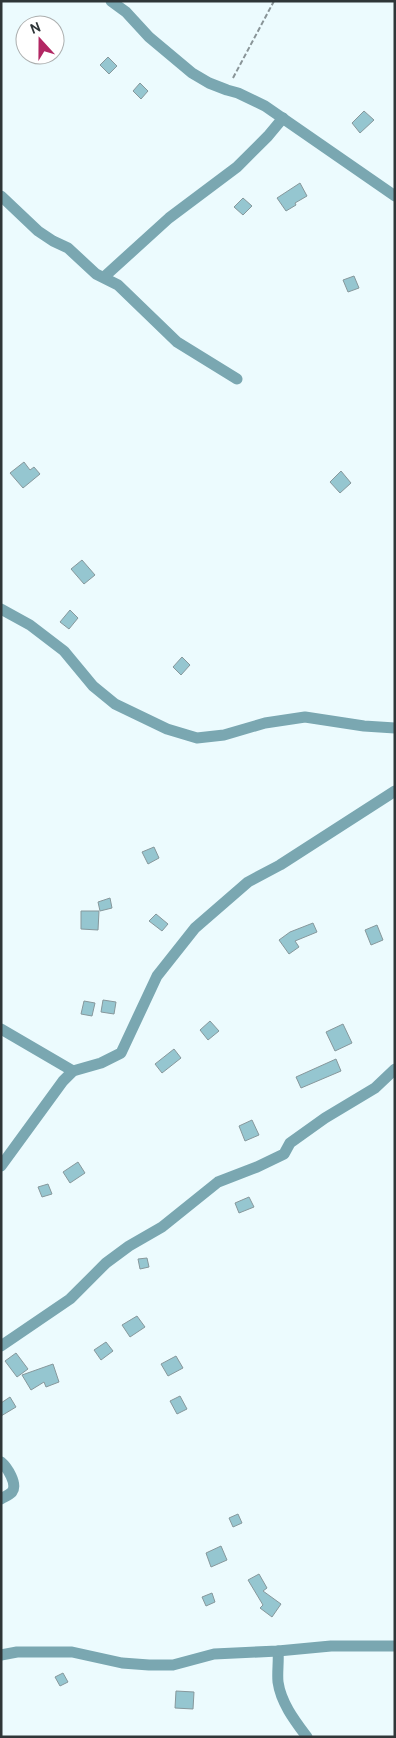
<svg xmlns="http://www.w3.org/2000/svg" width="396" height="1738" font-family="Cabin,sans-serif">
<style>
.building{fill:#95c6d0;stroke:#87989c}
.lines{fill:none;stroke-linecap:round;stroke-linejoin:round}
.path{stroke:#899497;stroke-width:2;stroke-dasharray:5 2.5;stroke-linecap:butt}
.minor{stroke:#7aa7b1;stroke-width:11}
</style>
<rect width="100%" height="100%" fill="#ecfbfe"/>
<g class="building">
<path d="M108,57L117,66L109,74L100,65Z"/>
<path d="M140,83L148,91L141,99L133,91Z"/>
<path d="M364,111L374,120L360,133L352,123Z"/>
<path d="M300,183L307,196L295,203L296,205L286,211L277,198Z"/>
<path d="M243,198L252,206L243,215L234,207Z"/>
<path d="M354,276L359,288L348,292L343,280Z"/>
<path d="M24,462L30,470L34,467L40,474L23,488L10,473Z"/>
<path d="M341,471L351,483L340,493L330,482Z"/>
<path d="M82,560L95,575L84,584L71,569Z"/>
<path d="M70,610L78,618L69,629L60,622Z"/>
<path d="M182,657L190,665L181,675L173,667Z"/>
<path d="M154,847L159,858L148,864L142,852Z"/>
<path d="M110,898L112,908L100,911L98,902Z"/>
<path d="M81,911H99L98,930L81,929Z"/>
<path d="M156,914L168,924L162,931L149,921Z"/>
<path d="M313,923L317,932L295,941L299,947L289,954L279,940L290,932Z"/>
<path d="M377,925L383,940L371,945L365,930Z"/>
<path d="M103,1000L116,1002L114,1014L101,1012Z"/>
<path d="M84,1001L95,1003L92,1016L81,1014Z"/>
<path d="M210,1021L219,1031L208,1040L200,1030Z"/>
<path d="M343,1024L352,1043L335,1051L326,1032Z"/>
<path d="M174,1049L181,1058L162,1073L155,1064Z"/>
<path d="M336,1059L341,1071L301,1088L296,1077Z"/>
<path d="M252,1120L259,1135L245,1141L239,1126Z"/>
<path d="M78,1162L85,1173L70,1183L63,1172Z"/>
<path d="M48,1184L52,1194L42,1197L38,1187Z"/>
<path d="M249,1197L254,1207L239,1213L235,1203Z"/>
<path d="M147,1258L149,1267L140,1269L138,1259Z"/>
<path d="M137,1316L145,1327L130,1337L122,1325Z"/>
<path d="M106,1342L113,1351L101,1360L94,1350Z"/>
<path d="M16,1353L28,1369L17,1377L5,1361Z"/>
<path d="M176,1356L183,1368L168,1376L161,1364Z"/>
<path d="M53,1364L59,1382L46,1387L44,1382L31,1390L22,1375Z"/>
<path d="M180,1396L187,1409L177,1414L170,1401Z"/>
<path d="M10,1397L16,1407L1,1416V1403Z"/>
<path d="M238,1514L242,1523L233,1527L229,1518Z"/>
<path d="M221,1546L227,1560L211,1567L206,1553Z"/>
<path d="M259,1574L267,1588L263,1591L281,1604L272,1617L260,1608L263,1605L248,1580Z"/>
<path d="M212,1593L215,1602L206,1606L202,1597Z"/>
<path d="M63,1673L68,1682L60,1686L55,1677Z"/>
<path d="M176,1691L194,1692L193,1709L175,1708Z"/>
</g>
<g class="lines">
<path class="path" d="M233,78L274,1"/>
<g class="minor">
<path d="M111,1L126,12L149,37L192,73L209,83L227,90L238,93L265,106L395,196"/>
<path d="M1,196L38,231L53,241L68,248L96,274L118,285L177,342L237,379"/>
<path d="M104,277L169,218L237,167L268,136L283,118"/>
<path d="M1,609L30,625L64,651L93,686L115,704L167,729L197,738L224,735L265,723L305,717L364,726L395,728"/>
<path d="M1,1029L73,1071"/>
<path d="M1,1166L63,1081L73,1071L101,1063L121,1053L157,976L195,928L248,882L280,865L395,791"/>
<path d="M1,1346L70,1299L106,1263L129,1246L162,1227L218,1182L257,1167L284,1154L290,1143L325,1118L375,1088L395,1069"/>
<path d="M1,1462C7,1467 18,1484 12,1492C9,1495 4,1497 1,1499"/>
<path d="M278,1651C279,1661 277,1672 278,1682C281,1703 295,1721 307,1737"/>
<path d="M1,1655L17,1652H72L122,1663L149,1665H173L214,1654L278,1651L331,1646H395"/>
</g>
</g>
<rect width="396" height="1738" fill="none" stroke="#2f3638" stroke-width="5"/>
<g transform="translate(40 40) rotate(339)"><circle r="24" fill="#ffffff" stroke="#acafaf"/>
<path d="M0-4L9 19L0 12L-9 19Z" fill="#b22763"/>
<text y="-8" font-size="14" font-weight="bold" text-anchor="middle" fill="#2f3638">N</text>
</g>
</svg>
